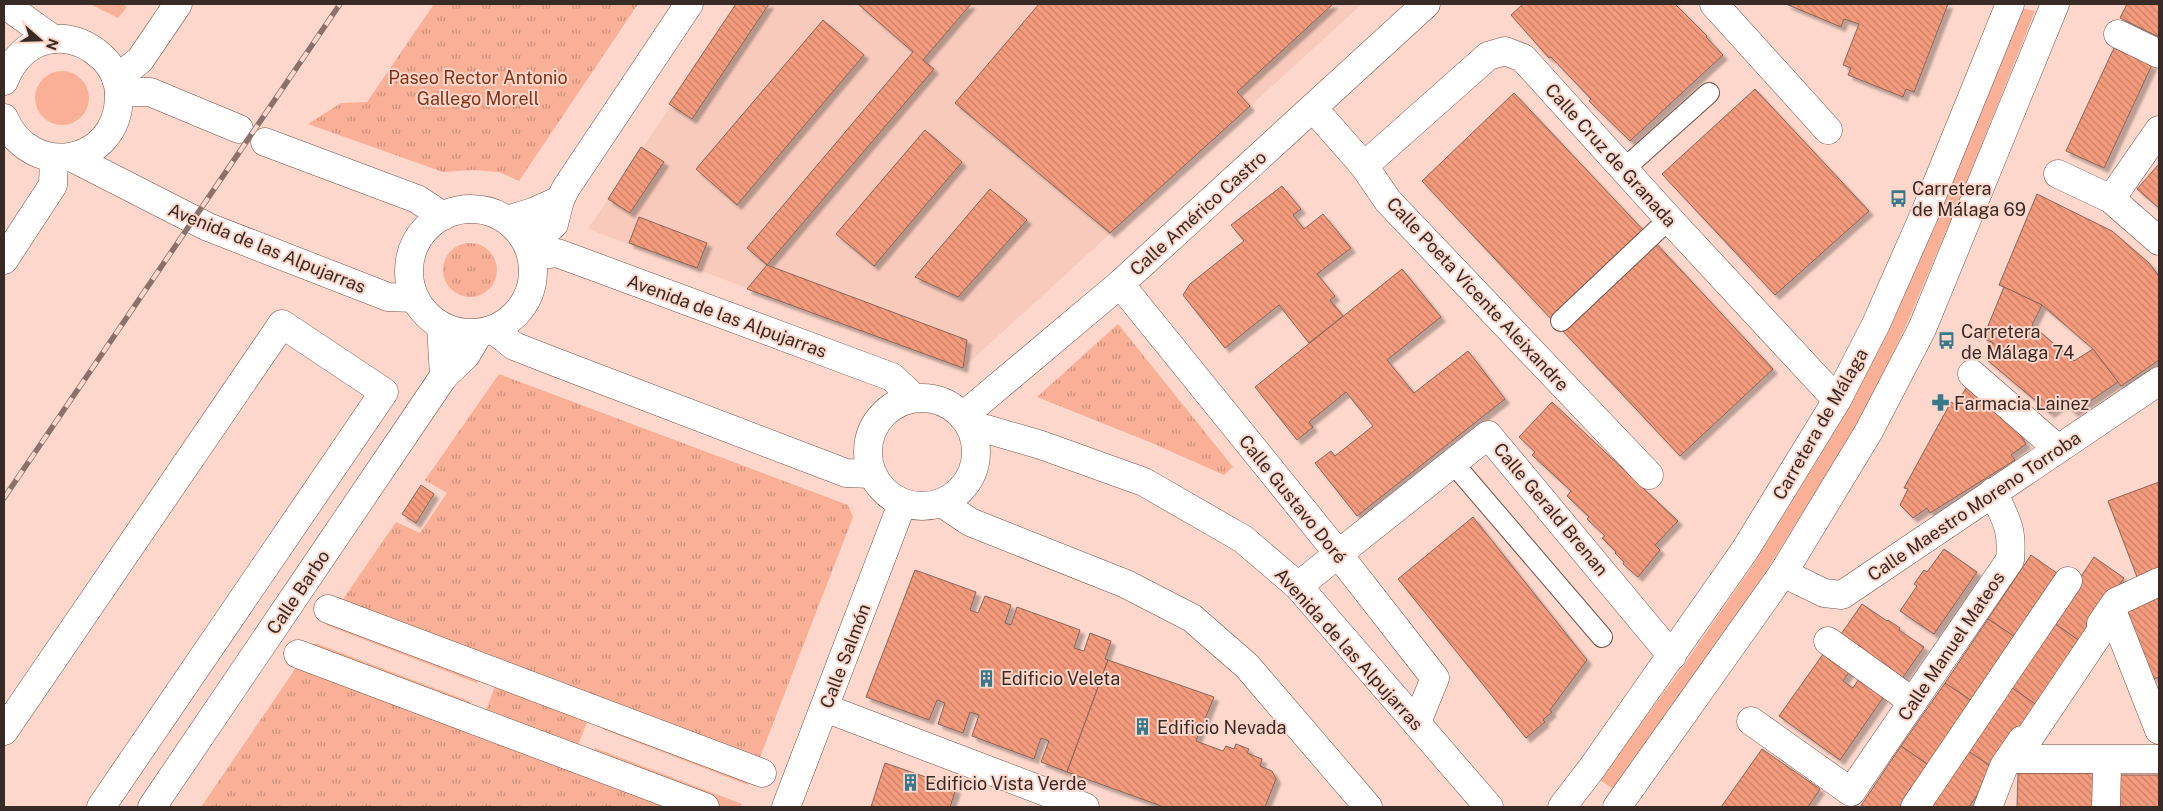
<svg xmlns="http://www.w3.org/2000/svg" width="2163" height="811" font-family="'Public Sans',sans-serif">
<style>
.built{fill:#f7cabb}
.grass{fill:url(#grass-tufts)}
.garden{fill:#fab097}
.building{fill:url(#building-back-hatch);stroke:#86655a;filter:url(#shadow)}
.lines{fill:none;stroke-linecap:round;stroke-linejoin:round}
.lane-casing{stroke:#725248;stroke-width:22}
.street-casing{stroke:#725248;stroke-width:29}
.secondary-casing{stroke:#725248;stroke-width:29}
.primary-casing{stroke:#725248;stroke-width:29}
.lane{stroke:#fff;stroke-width:20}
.street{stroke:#fff;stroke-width:28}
.secondary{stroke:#fff;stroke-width:28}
.primary{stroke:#fff;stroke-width:28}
.rail-casing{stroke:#8a726a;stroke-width:5.5}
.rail{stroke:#fdd7cb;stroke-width:4;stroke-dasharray:11;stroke-linecap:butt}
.labels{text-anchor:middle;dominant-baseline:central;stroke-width:4;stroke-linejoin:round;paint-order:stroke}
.park-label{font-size:18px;fill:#833417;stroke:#fdd7cb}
.street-label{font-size:18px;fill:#382a25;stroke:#fdd7cb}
.poi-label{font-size:18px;fill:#382a25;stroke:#fdd7cb;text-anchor:start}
</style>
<defs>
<pattern id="grass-tufts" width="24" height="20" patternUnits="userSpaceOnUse" patternTransform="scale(1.25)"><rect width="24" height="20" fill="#fab097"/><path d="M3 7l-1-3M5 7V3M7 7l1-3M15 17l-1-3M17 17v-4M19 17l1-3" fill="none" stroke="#cb8f7b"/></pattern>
<pattern id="building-back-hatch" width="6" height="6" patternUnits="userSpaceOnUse" patternTransform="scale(1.25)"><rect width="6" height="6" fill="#f59b7d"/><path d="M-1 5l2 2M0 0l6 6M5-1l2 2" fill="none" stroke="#c77f66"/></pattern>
<filter id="shadow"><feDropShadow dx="4.5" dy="4.5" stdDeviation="1" flood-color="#0004"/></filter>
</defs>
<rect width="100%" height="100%" fill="#fdd7cb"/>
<path class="built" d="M739,4H1362L963,368L588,229Z"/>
<g class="grass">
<path d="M434,4H638L519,181L499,172L472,170L443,172L308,124L341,103L367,102Z"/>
<circle cx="470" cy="270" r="27"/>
<path d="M1118,324L1233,467L1224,475L1152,443L1037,397Z"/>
<path d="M499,374L848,505L853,517L757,765L339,605L396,522L420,533L447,493L425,480Z"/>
<path d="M300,662L686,807H201Z"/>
<path d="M498,678L590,714L575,753L483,718Z"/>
</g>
<g class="garden">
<path d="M90,4H122L127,7L118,18Z"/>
<path d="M2021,8L2035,11L1962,194L1904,330L1857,426L1768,568L1613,789L1600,780L1684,665L1755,562L1843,418L1889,324Z"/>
<circle cx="62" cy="98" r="27"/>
<path d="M332,617L481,674L477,683L326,625Z"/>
<path d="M315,643L471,702L467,711L309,651Z"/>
<path d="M605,720L752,776L748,785L602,729Z"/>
<path d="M595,748L742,804L740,807H723L592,757Z"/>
</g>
<g class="building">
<path d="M736,4H769L692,119L669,104Z"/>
<path d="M858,4H971L923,60L934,69L767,265L747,248L913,52Z"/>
<path d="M1039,4H1333L1237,92L1250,106L1110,233L955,103Z"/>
<path d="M1523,4H1675L1707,36L1706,37L1723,55L1630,141L1589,101L1591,99L1551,57L1549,58L1511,15Z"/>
<path d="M1786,4H1948L1914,92L1906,89L1903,97L1848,75L1851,68L1843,65L1859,24L1844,19L1841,27Z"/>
<path d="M2127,4H2159V37L2120,18Z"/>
<path d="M823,20L864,55L737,205L696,169Z"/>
<path d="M2114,48L2152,65L2104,168L2066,151Z"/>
<path d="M1755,89L1869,211L1775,295L1662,174Z"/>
<path d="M1514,93L1646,233L1553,321L1422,181Z"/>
<path d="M925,130L962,162L874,266L836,234Z"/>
<path d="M641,147L664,162L630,213L608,199Z"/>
<path d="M2159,164V208L2137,189Z"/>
<path d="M1282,186L1301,209L1293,215L1304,229L1323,214L1351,248L1317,274L1335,296L1330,300L1343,316L1309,343L1279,305L1225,348L1183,295L1190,284L1244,241L1231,225Z"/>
<path d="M990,189L1027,220L958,297L915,277Z"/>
<path d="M2037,194L2112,231L2149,263L2159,276V360L2121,386L2093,349L2042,305L1999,285Z"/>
<path d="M639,217L707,243L697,268L629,243Z"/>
<path d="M1653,240L1773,369L1680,456L1560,328Z"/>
<path d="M767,265L967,340L963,368L747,289Z"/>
<path d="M1402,269L1441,317L1387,360L1414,393L1468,351L1505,399L1357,516L1315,463L1331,451L1335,456L1373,426L1346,392L1309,422L1313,427L1297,440L1255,387Z"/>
<path d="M2004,287L2042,305L2032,325L2074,361L2093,349L2118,382L2074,412L2064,403L2050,413L1986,359L1993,343L1983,338Z"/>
<path d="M1966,388L2012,421L2026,444L2011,455L2015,460L1930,513L1927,508L1913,518L1900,505L1908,489L1904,488L1951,402L1956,405Z"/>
<path d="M1552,402L1678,521L1655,545L1660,550L1638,577L1623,564L1624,562L1615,553L1616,552L1602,538L1605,536L1587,519L1589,517L1567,496L1571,491L1532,455L1535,452L1519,437Z"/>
<path d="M2159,482V569L2137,577L2108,501Z"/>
<path d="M421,485L434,494L416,523L402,514Z"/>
<path d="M1473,517L1587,660L1550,710L1552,712L1543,720L1545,722L1526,738L1398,579Z"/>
<path d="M1944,549L1977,572L1934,634L1900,611L1917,586L1914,584L1924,570L1927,572Z"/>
<path d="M2031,555L2061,576L2018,639L1988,619Z"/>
<path d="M2094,557L2124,578L2081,642L2051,621Z"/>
<path d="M915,570L976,592L970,610L978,613L985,596L1011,605L1005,623L1011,625L1017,607L1080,630L1074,648L1084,651L1090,633L1111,641L1105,659L1108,660L1067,772L1041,762L1049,741L1041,738L1034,759L972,736L979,715L970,712L963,733L938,724L945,703L937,700L929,720L866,697Z"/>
<path d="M2159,596V677L2153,679L2126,610Z"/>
<path d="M1862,604L1887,621L1888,620L1900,628L1899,630L1924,647L1901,680L1839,637Z"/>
<path d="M1988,619L2018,639L1975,703L1945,683Z"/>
<path d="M2051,621L2081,642L2038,706L2008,685Z"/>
<path d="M1826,650L1852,668L1843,681L1853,688L1862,674L1887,692L1840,760L1779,716Z"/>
<path d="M1108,660L1214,697L1196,741L1223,751L1226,746L1234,749L1236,744L1249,749L1247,753L1262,759L1260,766L1272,771L1276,779L1265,807H1164L1067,772Z"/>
<path d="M1945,683L1975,703L1931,767L1901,746Z"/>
<path d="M2008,685L2038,706L1995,769L1965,749Z"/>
<path d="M1901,746L1931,767L1904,807H1860Z"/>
<path d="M1762,749L1820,789L1808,807H1721Z"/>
<path d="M1965,749L1995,769L1969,807H1925Z"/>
<path d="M885,763L952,786L951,788L956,789L950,807H871Z"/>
<path d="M2018,773H2099V807H2017Z"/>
<rect x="2113" y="775" width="46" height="32"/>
</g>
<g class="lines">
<defs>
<g id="lane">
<path d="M1624,169L1709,93"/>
<path d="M1561,321L1669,219"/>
<path d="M1453,463L1602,637"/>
</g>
<g id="street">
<path d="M1714,4L1828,130"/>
<path d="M2118,34L2159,54"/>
<path d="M1313,108L1364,166L1388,201L1649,475"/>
<path d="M1364,166L1488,56L1505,51L1523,58L1669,219L1837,400"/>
<path d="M2058,174L2111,199L2159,241"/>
<path d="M2111,199L2159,130"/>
<path d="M1120,284L1328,541L1435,678L1417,722"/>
<path d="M1972,374L2050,442L2055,451"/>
<path d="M963,416L1120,284L1426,4"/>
<path d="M1298,586L1488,435L1672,656"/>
<path d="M328,609L762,773"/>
<path d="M2101,624L2116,602L2159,582"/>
<path d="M1828,641L1913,702"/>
<path d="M298,654L705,807"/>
<path d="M825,708L1085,807"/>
<path d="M1751,721L1851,792L2010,560C2013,528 2006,520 1993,492"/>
<path d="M2159,730L2113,613L2015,759H2159"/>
<path d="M4,731L282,324L384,392L101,807"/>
<path d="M152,807L444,376"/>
<path d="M786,807L902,504"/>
<path d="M1915,807L2068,581"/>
<path d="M1988,807L2004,766L2022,740"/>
<path d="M2106,807L2107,767"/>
</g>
<g id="secondary">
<path d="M116,79L140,60L178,4"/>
<path d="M507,220L533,212L560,200"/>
<path d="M529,246L554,224L560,200L566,188L689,4"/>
<path d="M4,260L53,185L54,158"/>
<path d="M441,326L444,376"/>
<path d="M444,376L466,355L479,333"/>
<path d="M1783,573L1824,593L1842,595L2159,381"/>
</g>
<g id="primary">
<path d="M4,4L53,39"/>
<path d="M4,81C12,60 29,41 54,39C72,37 89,45 102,57C113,67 120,83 119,98C117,166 30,180 4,118"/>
<path d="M119,92H150L239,129"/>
<path d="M265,142L417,199L443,216"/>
<path d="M71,157L208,227L388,297L414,298"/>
<circle cx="471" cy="271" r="62"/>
<path d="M532,256L557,253L590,265L892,377L914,398"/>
<path d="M494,330L514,346L555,362L846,473L871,474"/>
<circle cx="922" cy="452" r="54"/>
<path d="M969,424L1041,445L1144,482L1243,539L1298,586L1489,807"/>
<path d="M942,503L970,522L1126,584L1192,618L1247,666L1368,807"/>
<path d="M1562,807L1592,768L1745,550L1837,400L1876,324L1925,213L2010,4"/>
<path d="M1617,807L1783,573L1869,431L1922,329L2055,4"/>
</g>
</defs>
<use href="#lane" class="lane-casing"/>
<use href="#street" class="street-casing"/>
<use href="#secondary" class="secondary-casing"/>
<use href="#primary" class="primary-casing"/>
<use href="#lane" class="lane"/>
<use href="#street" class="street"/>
<use href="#secondary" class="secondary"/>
<use href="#primary" class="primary"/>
<defs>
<path id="rail" d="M4,498L340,4"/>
</defs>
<use href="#rail" class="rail-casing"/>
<use href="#rail" class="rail"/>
</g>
<defs>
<symbol id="bus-bare" viewBox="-9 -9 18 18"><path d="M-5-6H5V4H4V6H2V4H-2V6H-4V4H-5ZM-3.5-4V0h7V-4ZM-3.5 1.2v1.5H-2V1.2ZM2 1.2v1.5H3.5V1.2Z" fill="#37788b" stroke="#fdd7cb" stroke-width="2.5" paint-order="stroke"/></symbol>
<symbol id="pharmacy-bare" viewBox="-9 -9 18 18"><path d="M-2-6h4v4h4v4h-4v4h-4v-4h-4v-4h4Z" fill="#37788b" stroke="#fdd7cb" stroke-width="2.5" paint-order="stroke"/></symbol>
<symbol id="building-bare" viewBox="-9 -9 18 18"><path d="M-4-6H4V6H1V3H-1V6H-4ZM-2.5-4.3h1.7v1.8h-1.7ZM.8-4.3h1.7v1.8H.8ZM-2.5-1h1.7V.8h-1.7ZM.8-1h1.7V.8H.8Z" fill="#37788b" stroke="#fdd7cb" stroke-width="2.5" paint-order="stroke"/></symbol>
</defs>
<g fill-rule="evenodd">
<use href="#bus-bare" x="1886" y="186" width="25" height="25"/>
<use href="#bus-bare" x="1934" y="328" width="25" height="25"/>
<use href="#pharmacy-bare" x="1928" y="390" width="25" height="25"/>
<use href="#building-bare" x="974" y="666" width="25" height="25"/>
<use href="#building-bare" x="1130" y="714" width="25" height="25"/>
<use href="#building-bare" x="898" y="770" width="25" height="25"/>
</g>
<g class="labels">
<g class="park-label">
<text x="478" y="77">Paseo Rector Antonio<tspan x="478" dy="21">Gallego Morell</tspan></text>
</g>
<g class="street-label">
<text transform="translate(1611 155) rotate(48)">Calle Cruz de Granada</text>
<text transform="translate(1198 213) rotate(-42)">Calle Américo Castro</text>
<text transform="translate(267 248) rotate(22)">Avenida de las Alpujarras</text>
<text transform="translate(1478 294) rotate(47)">Calle Poeta Vicente Aleixandre</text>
<text transform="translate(727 316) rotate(20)">Avenida de las Alpujarras</text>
<text transform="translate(1820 424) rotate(-60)">Carretera de Málaga</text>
<text transform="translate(1293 499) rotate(51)">Calle Gustavo Doré</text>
<text transform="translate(1974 506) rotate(-34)">Calle Maestro Moreno Torroba</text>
<text transform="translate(1551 509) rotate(50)">Calle Gerald Brenan</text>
<text transform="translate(298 592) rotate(-56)">Calle Barbo</text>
<text transform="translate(1951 646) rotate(-56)">Calle Manuel Mateos</text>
<text transform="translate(1349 649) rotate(48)">Avenida de las Alpujarras</text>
<text transform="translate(845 656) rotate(-69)">Calle Salmón</text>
</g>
<g class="poi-label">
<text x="1912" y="188">Carretera<tspan x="1912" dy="21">de Málaga 69</tspan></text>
<text x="1961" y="331">Carretera<tspan x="1961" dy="21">de Málaga 74</tspan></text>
<text x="1954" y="403">Farmacia Lainez</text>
<text x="1001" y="678">Edificio Veleta</text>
<text x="1157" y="727">Edificio Nevada</text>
<text x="925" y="783">Edificio Vista Verde</text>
</g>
</g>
<rect width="2163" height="811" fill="none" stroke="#382a25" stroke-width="10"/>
<g transform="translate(40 40) rotate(110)" stroke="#fdd7cb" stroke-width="4" paint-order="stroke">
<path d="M0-4L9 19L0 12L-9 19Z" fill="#382a25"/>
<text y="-8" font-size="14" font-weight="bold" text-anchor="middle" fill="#382a25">N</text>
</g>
</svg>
